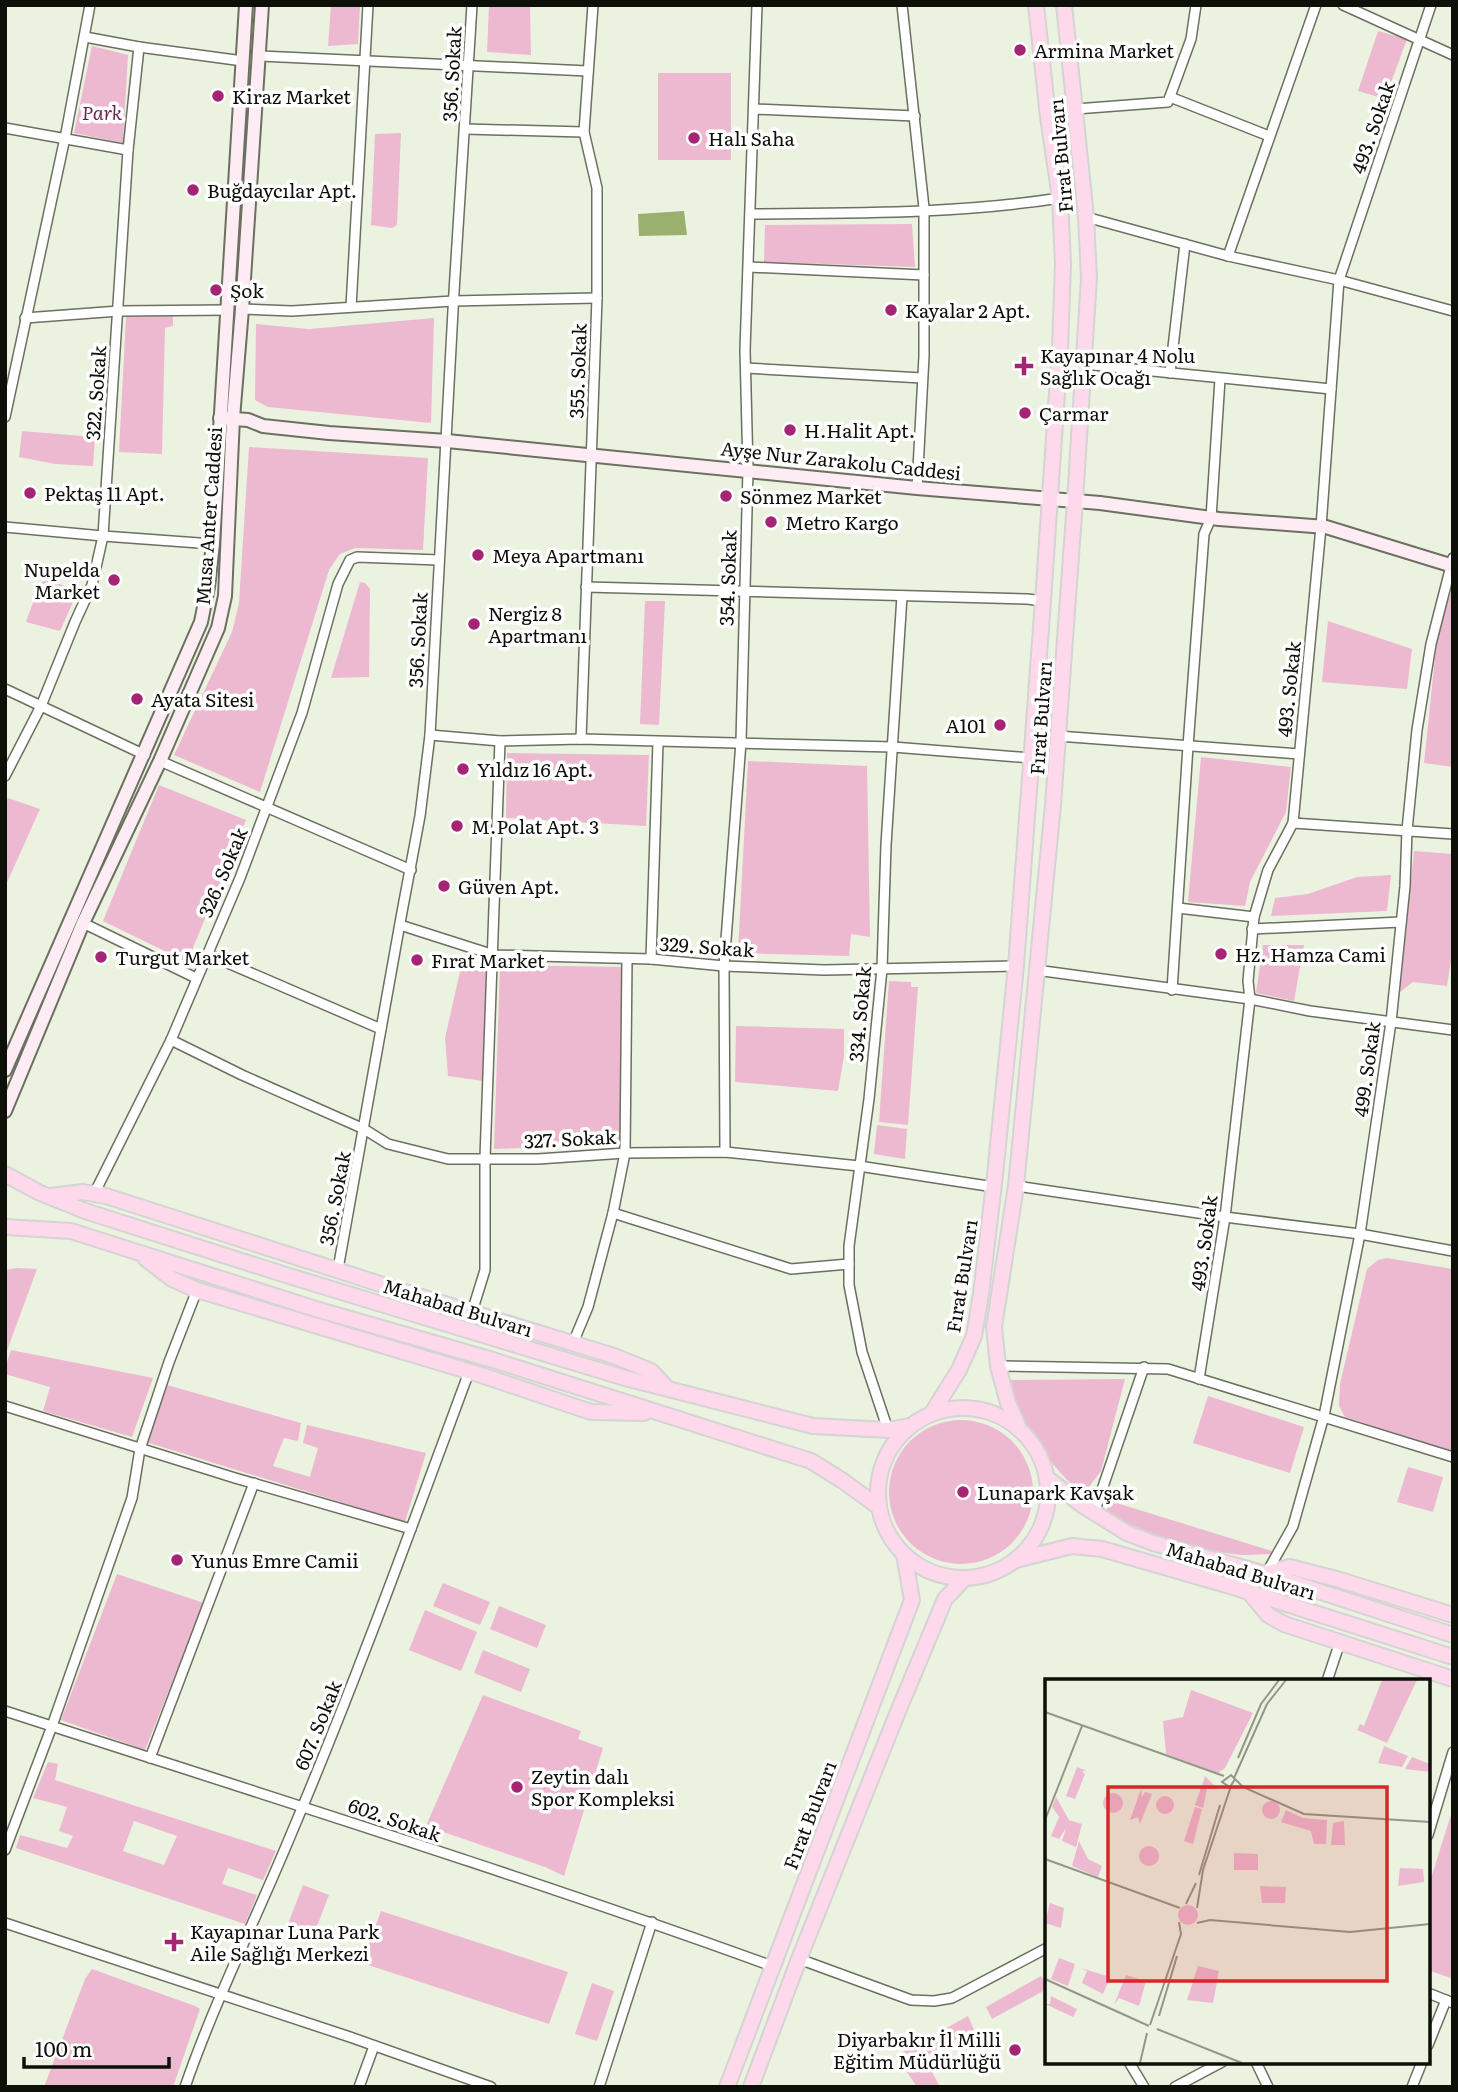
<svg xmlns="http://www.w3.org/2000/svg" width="1458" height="2092" font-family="Literata,serif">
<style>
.green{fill:#ecb9d1;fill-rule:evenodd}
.water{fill:#9baf6e}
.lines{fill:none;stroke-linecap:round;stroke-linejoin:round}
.street-casing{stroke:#6b7060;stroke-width:12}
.secondary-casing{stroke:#6b7060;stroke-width:16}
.primary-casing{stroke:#d3d4d3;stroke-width:18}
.street{stroke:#fff;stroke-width:9}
.secondary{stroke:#feecf5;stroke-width:12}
.primary{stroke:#fed9eb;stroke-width:14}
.poi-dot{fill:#a52574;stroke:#fff;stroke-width:2.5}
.labels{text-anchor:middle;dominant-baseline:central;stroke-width:7;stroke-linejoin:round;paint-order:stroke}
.poi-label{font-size:19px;fill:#0d0f09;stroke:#fff;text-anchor:start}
.street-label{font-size:19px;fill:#0d0f09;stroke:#fff}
.park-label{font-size:19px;font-style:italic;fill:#6c1e4c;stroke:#fff}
.inset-road{fill:none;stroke:#93978a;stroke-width:2}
.view{fill:#d62828;fill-opacity:0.15;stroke:#d62828;stroke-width:3.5}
.inset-edge{fill:none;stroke:#0d0f09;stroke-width:3.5}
</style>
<rect width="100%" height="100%" fill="#ecf2e0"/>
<g class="green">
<path d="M331,5H360L358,44L328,46Z"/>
<path d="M489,5H537L530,7L531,55L487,52Z"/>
<path d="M1378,31L1407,39L1385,99L1358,91Z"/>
<path d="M92,46L128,55L123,143L74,133Z"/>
<rect x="658" y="73" width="73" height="87"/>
<path d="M401,133L397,225L392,228L371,225L375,134Z"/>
<path d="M912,224L915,267L764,262L765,225Z"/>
<path d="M173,316V326L165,328L162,454L119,452L126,317Z"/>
<path d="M434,318L431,423L268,407L255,400L256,324L309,329Z"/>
<path d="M22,431L95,437L93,466L55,464L19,457Z"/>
<path d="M249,447L428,458L423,550L355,548L340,554L329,570L260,792L174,755L232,632L239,603Z"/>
<path d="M45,581H51L78,591L60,631L26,622L40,583Z"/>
<path d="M360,582L365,583L370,589L369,677L331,678Z"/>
<path d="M1452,589H1453V767L1424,763L1437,638Z"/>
<path d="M645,601H665L659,725L640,724Z"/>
<path d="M1328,621L1412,649L1407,689L1322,682Z"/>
<path d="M507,753L649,755L646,826L506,818Z"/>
<path d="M1201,757L1291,767L1286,812L1250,882L1245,906L1188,902Z"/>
<path d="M748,761L867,766L870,937L851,934L849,956L738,953Z"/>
<path d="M159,785L246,820L187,962L103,921Z"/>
<path d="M8,798L40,809L5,887V805Z"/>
<path d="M1414,851L1453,854V948L1447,986L1413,982L1400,992Z"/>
<path d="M1391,875L1387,911L1271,916L1275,898L1308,894L1357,877Z"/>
<path d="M1263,945H1304L1294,1001L1256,993Z"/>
<path d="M462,963L488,968L483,1081L448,1076L445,1038Z"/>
<path d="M500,965L622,967L620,1145L494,1149Z"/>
<path d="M889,981L911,982V987H918L908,1125L879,1122Z"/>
<path d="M736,1026L844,1029V1056L838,1091L735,1082Z"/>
<path d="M877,1125L907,1129L905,1159L874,1154Z"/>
<path d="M1387,1258L1453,1269V1452L1345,1417L1339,1406L1340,1384L1367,1269L1378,1260Z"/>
<path d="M17,1268L37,1269L5,1356V1270Z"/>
<path d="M11,1350L153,1378L132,1437L43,1411L50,1387L5,1374V1368Z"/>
<path d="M1125,1379L1101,1471L1085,1492L1081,1493C1051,1467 1016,1420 1010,1380Z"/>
<path d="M167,1385L301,1423L298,1441L284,1438L273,1466L310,1477L318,1448L303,1443L307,1425L426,1453L405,1522L146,1442Z"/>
<path d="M1208,1396L1304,1427L1290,1473L1193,1443Z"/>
<circle cx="961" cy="1492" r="72"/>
<path d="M1408,1467L1443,1477L1433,1512L1397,1502Z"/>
<path d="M1110,1501L1272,1551V1554C1259,1554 1245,1556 1233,1554C1194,1549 1142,1533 1108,1513L1107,1508Z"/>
<path d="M117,1574L204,1603L145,1750L61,1720Z"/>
<path d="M443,1583L490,1602L480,1625L433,1606Z"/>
<path d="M499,1606L546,1625L537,1648L490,1629Z"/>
<path d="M425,1610L477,1632L461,1671L409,1650Z"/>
<path d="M483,1650L530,1669L521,1692L474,1673Z"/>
<path d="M483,1695L581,1731L578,1739L603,1748L564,1876L545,1867L426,1826Z"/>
<path d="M48,1762L58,1764L55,1780L276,1851L263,1880L228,1868L222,1884L257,1895L245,1924L16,1848L20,1835L67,1848L73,1836L59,1831L67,1807L33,1798ZM134,1821L177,1836L164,1865L123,1851Z"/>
<path d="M1453,1808V1979L1428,1970V1888Z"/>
<path d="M303,1885L329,1895L312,1939L286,1929Z"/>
<path d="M381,1911L568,1972L549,2024L362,1963Z"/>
<path d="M92,1969L195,2006L200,2009L173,2087H44L85,1979Z"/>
<path d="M1041,1976L1047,1985V1989L992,2019L986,2007Z"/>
<path d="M592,1983L614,1991L597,2041L575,2034Z"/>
<path d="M968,2016L974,2030L924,2057L940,2087H917L896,2056Z"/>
</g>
<path class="water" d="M684,211L687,235L639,236L638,214Z"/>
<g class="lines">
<defs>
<g id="street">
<path d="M902,5L924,208V356L917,488"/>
<path d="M1343,5L1453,55"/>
<path d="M139,47L243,61"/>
<path d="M260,56L588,71"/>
<path d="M1170,97L1269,136"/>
<path d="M755,109L915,116"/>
<path d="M1076,109L1168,102L1191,39L1196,5"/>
<path d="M5,128L128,150"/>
<path d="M465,129L584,132"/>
<path d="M751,214C855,213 957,214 1060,198"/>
<path d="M1086,217L1228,256L1339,280L1453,311"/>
<path d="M1228,256L1316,5"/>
<path d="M749,267L924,275"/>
<path d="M351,307L368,5"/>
<path d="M242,309L292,311L453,301L597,298"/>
<path d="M25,318L119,311L228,310"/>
<path d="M1083,364L1331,389"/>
<path d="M746,368L922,378"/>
<path d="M1170,373L1185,244"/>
<path d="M5,417L66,133L90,5"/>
<path d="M5,527L103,536L213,544"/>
<path d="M586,587L1027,599L1043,601"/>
<path d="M5,689L145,755"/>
<path d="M430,735L500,741L581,739L893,747L1031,758"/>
<path d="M1058,736L1299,754"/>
<path d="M581,739L597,298V188L584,132L593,5"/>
<path d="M160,761L411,870"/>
<path d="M5,776L41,706L75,622L92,585L103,536L128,150L139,47L85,37"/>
<path d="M1293,823L1453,834"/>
<path d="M1178,908L1254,917"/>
<path d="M83,923L196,978"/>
<path d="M400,925L494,955L651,959L724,966L824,970L1016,966"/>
<path d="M1252,929L1401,922"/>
<path d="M207,954L381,1029"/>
<path d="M651,959L658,742"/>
<path d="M1036,970L1250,999L1310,1011L1453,1030"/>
<path d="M1172,990L1188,746L1204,534L1211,518L1220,379"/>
<path d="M171,1040L242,1075L364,1129L388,1144L448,1159H538L625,1153L725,1152L859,1166L994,1187"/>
<path d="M725,1152L724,966L741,742L748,470L745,350L757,5"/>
<path d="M1016,1186L1225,1217L1360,1234L1453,1251"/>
<path d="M94,1194L171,1040L240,878L302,713L338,584L350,560L357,557L439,560"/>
<path d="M613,1213L791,1269L849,1264"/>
<path d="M338,1269L402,912L420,816L430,735L454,292L472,5"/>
<path d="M472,1312L485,1270V1158L500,741"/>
<path d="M573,1343L588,1307L613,1213L625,1153L627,959"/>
<path d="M998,1366L1168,1369L1453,1457"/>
<path d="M1199,1379L1225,1217L1250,999L1248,981L1254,917L1268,870L1293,823L1321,527L1339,280L1431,5"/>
<path d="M5,1406L235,1478L411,1529"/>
<path d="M888,1430L862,1352L849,1285V1246L869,1099L882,969L886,845L902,596"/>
<path d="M1094,1513L1144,1367"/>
<path d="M1266,1574L1293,1526L1324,1416L1360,1234L1391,1022L1405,886L1407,830L1417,730L1431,644L1453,558"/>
<path d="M1327,1681L1340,1642"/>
<path d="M5,1711C261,1794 519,1874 772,1966"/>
<path d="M150,1758L254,1483"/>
<path d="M1428,1835L1453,1752"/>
<path d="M5,1850L52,1726L132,1498L140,1449L169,1362L197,1290"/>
<path d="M5,1923L350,2037L491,2087"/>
<path d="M799,1959L911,2000L934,2001L952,1998L1047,1948"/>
<path d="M1428,1993L1453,2003"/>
<path d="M1428,2045L1446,2000"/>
<path d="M1129,2062L1144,2087"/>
<path d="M1256,2062L1268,2087"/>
<path d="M185,2087C215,2000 257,1917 292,1832C356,1681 412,1526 469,1372"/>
<path d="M359,2087L374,2046"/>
<path d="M599,2087L652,1922"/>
<path d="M1175,2087L1222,2062"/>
<path d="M1412,2087L1422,2062"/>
</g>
<g id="secondary">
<path d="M220,418L248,420L263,426L329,433L447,441L917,488L1100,503L1219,519L1326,527L1453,566"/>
<path d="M5,1070L201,622L208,587L213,544L246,5"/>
<path d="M5,1111L83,923L160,761L218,628L225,596L233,418L242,309L262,5"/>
</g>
<g id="primary">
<path d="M5,1174L38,1192L85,1211L289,1276L625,1378L813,1426L888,1430L910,1426"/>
<path d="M50,1196L83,1192L106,1196L399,1290L614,1356L651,1371L666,1387"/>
<path d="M5,1227L71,1231L319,1310L493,1360L811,1461L843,1481L879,1507"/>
<path d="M146,1259L172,1279L197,1290L481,1375L591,1412L644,1413"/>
<circle cx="963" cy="1493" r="85"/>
<path d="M932,1413L959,1370L974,1336L981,1294L995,1175L1016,966L1043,601L1060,348L1063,264L1060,198L1048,117L1036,5"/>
<path d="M1019,1428L1008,1403L998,1366L994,1327L1016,1186L1053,805L1075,501L1089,278L1086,217L1064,5"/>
<path d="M1047,1478L1082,1505L1127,1533L1153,1543L1266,1574L1453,1635"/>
<path d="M1016,1560L1072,1546L1102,1549L1230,1586L1453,1657"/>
<path d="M1266,1574L1290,1567L1340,1580L1453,1615"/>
<path d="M1250,1593L1268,1615L1284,1624L1453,1679"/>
<path d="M727,2087L912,1600L904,1554"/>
<path d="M751,2087L799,1959L897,1714L945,1599L965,1578"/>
</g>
</defs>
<use href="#street" class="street-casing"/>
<use href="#secondary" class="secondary-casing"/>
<use href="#primary" class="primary-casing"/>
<use href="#street" class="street"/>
<use href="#secondary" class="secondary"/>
<use href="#primary" class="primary"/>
</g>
<g class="poi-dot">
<circle cx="1020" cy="50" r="7"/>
<circle cx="218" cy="96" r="7"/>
<circle cx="694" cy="138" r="7"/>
<circle cx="193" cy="190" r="7"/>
<circle cx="216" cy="290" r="7"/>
<circle cx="891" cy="310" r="7"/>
<path d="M1020.5 355.5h7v7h7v7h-7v7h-7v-7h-7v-7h7z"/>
<circle cx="1025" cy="413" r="7"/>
<circle cx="790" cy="430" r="7"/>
<circle cx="30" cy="493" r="7"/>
<circle cx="726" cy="496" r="7"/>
<circle cx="771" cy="522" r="7"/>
<circle cx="478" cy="555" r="7"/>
<circle cx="114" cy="580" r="7"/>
<circle cx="474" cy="624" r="7"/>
<circle cx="137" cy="699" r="7"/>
<circle cx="1000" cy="725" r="7"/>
<circle cx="463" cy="769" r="7"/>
<circle cx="457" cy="826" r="7"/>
<circle cx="444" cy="886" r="7"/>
<circle cx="1221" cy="954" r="7"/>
<circle cx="101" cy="957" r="7"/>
<circle cx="417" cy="960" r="7"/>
<circle cx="963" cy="1492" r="7"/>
<circle cx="177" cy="1560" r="7"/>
<circle cx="517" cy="1787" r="7"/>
<path d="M170.5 1931.5h7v7h7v7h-7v7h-7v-7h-7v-7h7z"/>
<circle cx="1015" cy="2050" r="7"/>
</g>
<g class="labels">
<g class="poi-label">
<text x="1034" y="50">Armina Market</text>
<text x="232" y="96">Kiraz Market</text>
<text x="708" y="138">Halı Saha</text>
<text x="207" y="190">Buğdaycılar Apt.</text>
<text x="230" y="290">Şok</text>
<text x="905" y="310">Kayalar 2 Apt.</text>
<text x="1040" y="355">Kayapınar 4 Nolu<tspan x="1040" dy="22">Sağlık Ocağı</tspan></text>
<text x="1039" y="413">Çarmar</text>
<text x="804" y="430">H.Halit Apt.</text>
<text x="44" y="493">Pektaş 11 Apt.</text>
<text x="740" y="496">Sönmez Market</text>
<text x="785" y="522">Metro Kargo</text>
<text x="492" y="555">Meya Apartmanı</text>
<text x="100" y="569" text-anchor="end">Nupelda<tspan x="100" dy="22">Market</tspan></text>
<text x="488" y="613">Nergiz 8<tspan x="488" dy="22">Apartmanı</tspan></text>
<text x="151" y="699">Ayata Sitesi</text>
<text x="986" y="725" text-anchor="end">A101</text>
<text x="477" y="769">Yıldız 16 Apt.</text>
<text x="471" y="826">M.Polat Apt. 3</text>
<text x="458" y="886">Güven Apt.</text>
<text x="1235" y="954">Hz. Hamza Cami</text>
<text x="115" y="957">Turgut Market</text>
<text x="431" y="960">Fırat Market</text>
<text x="977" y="1492">Lunapark Kavşak</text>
<text x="191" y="1560">Yunus Emre Camii</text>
<text x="531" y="1776">Zeytin dalı<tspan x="531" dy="22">Spor Kompleksi</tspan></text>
<text x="190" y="1931">Kayapınar Luna Park<tspan x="190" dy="22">Aile Sağlığı Merkezi</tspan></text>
<text x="1001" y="2039" text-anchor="end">Diyarbakır İl Milli<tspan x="1001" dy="22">Eğitim Müdürlüğü</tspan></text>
</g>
<g class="street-label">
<text transform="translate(451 74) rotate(-87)">356. Sokak</text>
<text transform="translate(1372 127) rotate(-71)">493. Sokak</text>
<text transform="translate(1060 156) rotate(-95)">Fırat Bulvarı</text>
<text transform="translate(577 371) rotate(-88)">355. Sokak</text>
<text transform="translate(95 393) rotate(-86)">322. Sokak</text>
<text transform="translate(841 460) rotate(6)">Ayşe Nur Zarakolu Caddesi</text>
<text transform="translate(208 516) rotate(-86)">Musa Anter Caddesi</text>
<text transform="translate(727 578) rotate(-88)">354. Sokak</text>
<text transform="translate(417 640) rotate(-87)">356. Sokak</text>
<text transform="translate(1288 689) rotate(-84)">493. Sokak</text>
<text transform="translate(1040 718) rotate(-86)">Fırat Bulvarı</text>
<text transform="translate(222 872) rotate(-67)">326. Sokak</text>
<text transform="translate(707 946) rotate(4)">329. Sokak</text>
<text transform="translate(859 1014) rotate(-85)">334. Sokak</text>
<text transform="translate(1366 1069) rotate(-82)">499. Sokak</text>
<text transform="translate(570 1138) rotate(-3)">327. Sokak</text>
<text transform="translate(334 1198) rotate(-79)">356. Sokak</text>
<text transform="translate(1203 1243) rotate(-82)">493. Sokak</text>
<text transform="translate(961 1276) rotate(-81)">Fırat Bulvarı</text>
<text transform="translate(458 1307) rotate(17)">Mahabad Bulvarı</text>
<text transform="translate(1241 1570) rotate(17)">Mahabad Bulvarı</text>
<text transform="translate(317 1725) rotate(-68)">607. Sokak</text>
<text transform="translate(809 1815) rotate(-69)">Fırat Bulvarı</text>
<text transform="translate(395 1819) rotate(19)">602. Sokak</text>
</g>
<g class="park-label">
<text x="102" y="112">Park</text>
</g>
</g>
<g transform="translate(1045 1679)">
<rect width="385" height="385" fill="#ecf2e0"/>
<path d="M337,1H372L342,64L312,51L315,45L319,47ZM146,11L208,34L180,89L173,94L121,75L118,42L138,38ZM339,67L363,77L357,88L333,84ZM367,78L385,85V93L360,90ZM32,88L42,92H37L40,95L30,120L21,117ZM160,97L173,110H162L158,129L150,126ZM96,110L97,118L100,113L107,115L95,145L93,138L85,141ZM58 124a10 10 0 1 1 20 0a10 10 0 1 1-20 0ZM111 126a9 9 0 1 1 18 0a9 9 0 1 1-18 0ZM11,118L24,141L37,145L31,168L17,162L21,149L14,160L6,157L14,138L18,143L7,128ZM217 131a9 9 0 1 1 18 0a9 9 0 1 1-18 0ZM150,128L157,130L148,165L139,162ZM241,131L258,139L282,141L281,165H269L266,152L236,143ZM299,142L300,166H286L288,144ZM34,162L43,180L57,187L53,198L27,187ZM94 177a10 10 0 1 1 20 0a10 10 0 1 1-20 0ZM189,174L213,175V191H189ZM355,189L378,190L379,203L353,207ZM215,207L241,208L240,224H217ZM5,224L19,229L16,249L0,244ZM133 236a10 10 0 1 1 20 0a10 10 0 1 1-20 0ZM14,279L30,285L23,307L6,300ZM153,287L174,292L168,324L142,321ZM36,289L65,298L58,315L37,304L42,292ZM81,296L101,302L94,327L74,319L69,326ZM6,317L32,330L28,338L0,325H5Z" fill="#ecb9d1"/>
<path class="inset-road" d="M0,33L179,97M193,79L216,25L234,1M189,99L222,25L241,1M190,100L185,108L177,103L186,96L198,108L259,135L385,143M0,141L37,47M0,180L135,229M154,196L175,126M141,225L151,204M152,229L158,191L186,107M152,244L165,241L305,253L385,245M0,300L104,347M114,337L132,277M105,346L136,255L134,243M112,350L197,384M95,384L102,354"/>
<path class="view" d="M63,108H342V302H63Z"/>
<rect width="385" height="385" class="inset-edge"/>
</g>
<rect width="1458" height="2092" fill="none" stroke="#0d0f09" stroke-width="14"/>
<path d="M24 2057v10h145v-10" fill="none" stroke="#0d0f09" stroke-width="3.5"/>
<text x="35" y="2057" font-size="21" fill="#0d0f09" stroke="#ffffff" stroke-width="5" paint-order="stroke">100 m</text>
</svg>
